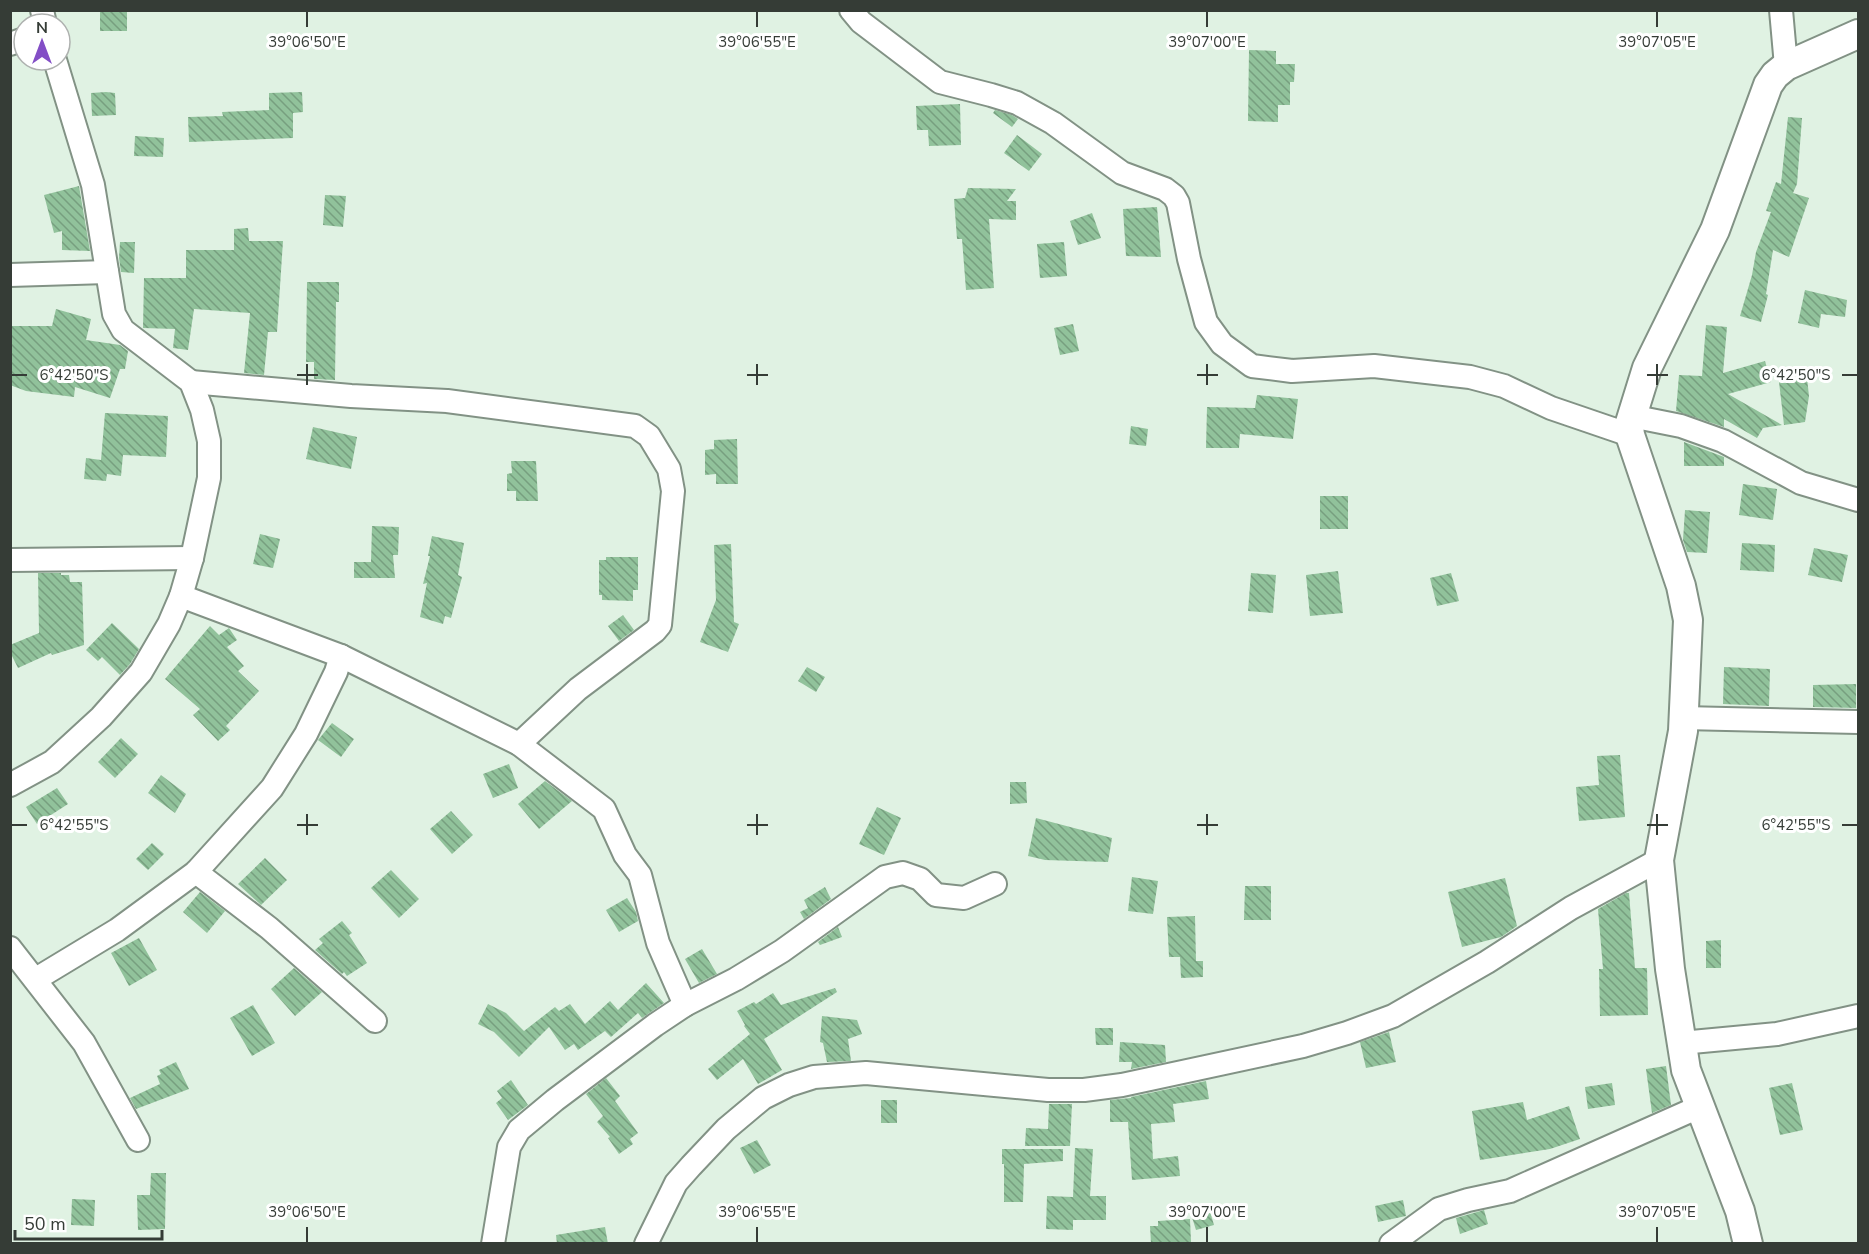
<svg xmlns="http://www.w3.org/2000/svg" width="1869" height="1254" font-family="'Nunito Sans',sans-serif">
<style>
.building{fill:url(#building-back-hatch)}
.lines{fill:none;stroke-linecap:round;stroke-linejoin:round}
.minor-casing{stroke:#829285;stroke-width:26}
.tertiary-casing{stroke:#829285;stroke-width:32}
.minor{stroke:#fff;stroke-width:22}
.tertiary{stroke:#fff;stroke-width:28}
.ticks{fill:none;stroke:#353c36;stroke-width:2}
.ticks-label{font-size:15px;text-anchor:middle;fill:#353c36;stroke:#fff;stroke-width:6;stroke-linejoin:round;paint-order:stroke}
</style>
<defs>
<pattern id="building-back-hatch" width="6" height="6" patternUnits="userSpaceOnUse" patternTransform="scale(1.5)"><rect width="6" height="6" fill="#91c29b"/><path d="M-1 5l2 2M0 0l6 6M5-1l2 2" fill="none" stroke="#779f7f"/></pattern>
</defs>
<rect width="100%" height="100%" fill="#e0f2e3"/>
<g class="building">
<rect x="100" y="10" width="27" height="21"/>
<path d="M1249,50L1276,51V64H1295L1294,82H1290V105H1278V122L1248,121Z"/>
<path d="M106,92L115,93L116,115L92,116L91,93Z"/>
<path d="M302,92L303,112L293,113V138L189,142L188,117L223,116L222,112L269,110V93Z"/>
<path d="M960,104L961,145L929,146L928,130H917L916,106Z"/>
<path d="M995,110L1012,115L1018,119L1012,127L993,113Z"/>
<path d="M1788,117L1802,118L1797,184L1793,193L1809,198L1789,257L1773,250L1766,294L1768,295L1761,322L1740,316L1752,275L1756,252L1771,212L1766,211L1776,182L1781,184Z"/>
<path d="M1017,135L1042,154L1029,171L1004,153Z"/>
<path d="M135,136L164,138L163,157L134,156Z"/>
<path d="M79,186L90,251L62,250V231L54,233L44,195Z"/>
<path d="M968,188L1016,189L1007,201H1016V220L989,219L994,288L966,290L962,239H957L954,199L965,198Z"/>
<path d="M325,195L346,196L343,227L323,225Z"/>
<path d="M1157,207L1161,257L1126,256L1123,209Z"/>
<path d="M1092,213L1101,238L1078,245L1070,221Z"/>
<path d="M248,228L249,241H283L277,332H268L264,375L244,373L250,313L194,309L188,350L173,348L175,329L143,328L144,278H186V250H234V229Z"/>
<path d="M120,242H135L134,273L121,272L119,258Z"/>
<path d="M1064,242L1067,276L1040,278L1037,244Z"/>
<path d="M307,282H339V302H336L335,380L314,379V362H306Z"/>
<path d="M1805,290L1847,300L1845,317L1821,314L1819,328L1798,323Z"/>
<path d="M56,309L91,319L86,340L120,345L128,351L125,369H120L110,398L75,387L74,397L26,391L10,385V326H52Z"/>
<path d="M1073,324L1079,351L1060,355L1054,328Z"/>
<path d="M1706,325L1727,327L1723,373L1765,361L1771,382L1728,394L1782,425L1763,428L1757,438L1724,419V427L1676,411L1679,375L1702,376Z"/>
<path d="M1807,378L1809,396L1805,422L1784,425L1779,382Z"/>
<path d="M1257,395L1298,399L1293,439L1240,434L1239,448H1206L1207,407L1255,408Z"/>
<path d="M105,413L168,416L166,457L123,455L121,476L107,474L106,481L84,479L86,458L101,460Z"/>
<path d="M1131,426L1148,429L1146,446L1129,444Z"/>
<path d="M313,427L357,437L351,469L306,459Z"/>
<path d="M737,439L738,484H716V474L705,475V450L714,449V440Z"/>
<path d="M1684,442L1724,457V466H1684Z"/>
<path d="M511,461H536L538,501H516V491H507V474L512,473Z"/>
<path d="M1743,484L1777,489L1773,520L1739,515Z"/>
<rect x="1320" y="496" width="28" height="33"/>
<path d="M1685,510L1710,512L1707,553L1687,552L1683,540Z"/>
<path d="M372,526L399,527L398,555H393L395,578H354V562H371Z"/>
<path d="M260,534L280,539L273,568L253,564Z"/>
<path d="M432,536L464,543L458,575L462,577L451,618L445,616L443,624L420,617L427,583L423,584L430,556H428Z"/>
<path d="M1742,543L1775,545L1774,572L1740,570Z"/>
<path d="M731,544L734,622L739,624L728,652L700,642L716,600L714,545Z"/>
<path d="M1814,548L1848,555L1842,582L1808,575Z"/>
<path d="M606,557H638V590H633V601L602,600V595H599V560H606Z"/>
<path d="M1338,571L1343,613L1310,616L1306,575Z"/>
<path d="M38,573H61V575H69L70,582H82L84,645L52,655L51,653L18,668L10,652V645L39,633Z"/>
<path d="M1251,573L1276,575L1273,613L1248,611Z"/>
<path d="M1451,573L1459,601L1437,606L1430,578Z"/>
<path d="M623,615L634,630L619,641L608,626Z"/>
<path d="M112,623L139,649L130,664L120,675L102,657L98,661L86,650Z"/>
<path d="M210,626L219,635L229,628L237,640L227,647L244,666L238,671L259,691L226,726L230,730L218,741L193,715L200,709L165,679Z"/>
<path d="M807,667L825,677L816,692L798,681Z"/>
<path d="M1724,667L1770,669L1769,706L1723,704Z"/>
<path d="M1856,684V708L1813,707V685Z"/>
<path d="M332,723L354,739L341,757L318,740Z"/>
<path d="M121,738L138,754L115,778L98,762Z"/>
<path d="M1620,755L1625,817L1579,821L1576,787L1599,785L1597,756Z"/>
<path d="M509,764L518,788L493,798L483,774Z"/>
<path d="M161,775L186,794L175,813L148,793Z"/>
<path d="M545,781L572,801L539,829L518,804Z"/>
<path d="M1010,782H1026L1027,803L1010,804Z"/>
<path d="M57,788L68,804L37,824L26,807Z"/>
<path d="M877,807L901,818L884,855L859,844Z"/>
<path d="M451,811L473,835L452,854L430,829Z"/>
<path d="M1036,818L1112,838L1108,862L1045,860L1028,856Z"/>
<path d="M152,843L164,854L148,870L136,859Z"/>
<path d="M265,858L287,880L261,905L238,884Z"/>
<path d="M391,870L419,899L399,918L371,888Z"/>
<path d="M1132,877L1158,881L1153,914L1128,911Z"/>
<path d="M1505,878L1517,926L1501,937L1462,947L1448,892Z"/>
<path d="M1245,886H1271V920H1244Z"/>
<path d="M825,887L831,899L804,919L800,912L808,908L804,900Z"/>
<path d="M200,892L225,911L207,933L183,912Z"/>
<path d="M1626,893H1629L1635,968H1647L1648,1015L1600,1016L1599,969H1603L1598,909Z"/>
<path d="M627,898L636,912L638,921L619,932L606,910Z"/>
<path d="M1195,916L1196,961H1203V977L1181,978L1180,957H1169L1167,917Z"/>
<path d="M342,921L352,933L349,935L367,963L347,976L344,972L342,974L315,950L323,943L319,939Z"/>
<path d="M838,927L842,937L820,945L818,942Z"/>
<path d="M139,938L157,970L129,986L111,953Z"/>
<path d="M1721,940V968H1706V941Z"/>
<path d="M702,949L717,974L699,983L685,959Z"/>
<path d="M294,968L322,992L295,1016L271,989Z"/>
<path d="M646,983L664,1003L642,1018L638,1013L611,1037L605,1031L578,1050L574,1044L565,1050L549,1027L519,1057L494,1032L478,1024L488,1004L506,1013L524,1031L555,1007L559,1011L570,1004L585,1024L610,1001L618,1010Z"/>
<path d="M835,988L837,992L764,1039L782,1070L758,1084L743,1059L717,1080L708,1069L750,1034L744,1026L745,1025L737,1011L754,1002L756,1004L773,993L781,1005Z"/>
<path d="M253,1005L275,1043L252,1056L230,1018Z"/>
<path d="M822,1016L857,1020L862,1034L848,1039L851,1061L827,1062L823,1043L820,1042Z"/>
<path d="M1095,1028H1113V1045H1096Z"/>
<path d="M1389,1032L1396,1062L1366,1068L1360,1042Z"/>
<path d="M1120,1042L1165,1045L1166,1062L1131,1069L1132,1062H1119Z"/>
<path d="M176,1062L189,1089L136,1109L130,1098L160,1084L157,1076L161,1074L159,1070Z"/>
<path d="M1666,1066L1671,1105L1652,1113L1646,1069Z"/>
<path d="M606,1078L620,1096L615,1101L638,1133L630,1139L633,1144L619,1154L608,1138L610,1137L597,1122L603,1116L586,1094Z"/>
<path d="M511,1080L528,1105L508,1120L496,1103L502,1098L497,1091Z"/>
<path d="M1206,1081L1209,1099L1173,1104L1175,1122L1151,1124L1153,1159L1178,1156L1180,1176L1132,1180L1128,1122H1110V1100L1131,1098V1097Z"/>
<path d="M1612,1083L1615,1105L1588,1109L1585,1087Z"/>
<path d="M1792,1083L1803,1130L1780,1135L1769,1088Z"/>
<rect x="881" y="1100" width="16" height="23"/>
<path d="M1523,1102L1527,1120L1569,1106L1580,1139L1550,1149L1480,1160L1472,1111Z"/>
<path d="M1049,1104H1072L1070,1146H1025L1026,1128L1048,1129Z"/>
<path d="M757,1140L771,1165L754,1174L740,1148Z"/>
<path d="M1075,1148L1093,1149L1090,1196H1106V1220H1073V1230L1046,1229L1047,1196L1073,1197Z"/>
<path d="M1002,1149H1063V1161L1024,1164L1023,1202H1004V1164H1002Z"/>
<path d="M151,1173H166L165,1229L138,1230L137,1195H150Z"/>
<path d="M72,1199L95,1200L94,1226L71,1225Z"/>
<path d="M1403,1200L1406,1216L1378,1222L1375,1206Z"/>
<path d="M1208,1205L1214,1225L1196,1230L1190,1211Z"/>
<path d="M1484,1210L1488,1224L1460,1234L1456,1218Z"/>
<path d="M1190,1219L1191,1242L1151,1244L1150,1226H1158V1221Z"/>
<path d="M605,1227L608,1244H557L556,1235Z"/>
</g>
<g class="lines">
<defs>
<g id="minor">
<path d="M42,10L45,24"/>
<path d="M851,10L861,22L940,82L991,95L1017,103L1053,123L1122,173L1165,189L1174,196L1178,203L1189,259L1206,322L1222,344L1252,366L1292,371L1374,366L1470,377L1504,386L1551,408L1630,435"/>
<path d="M1781,10L1786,66"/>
<path d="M10,44L24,39"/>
<path d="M10,275L107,272"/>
<path d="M191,382L351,396L447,401L635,426L649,436L669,469L673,491L660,625L655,631L578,689L519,744"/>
<path d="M1631,416L1681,426L1723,441L1801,483L1858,500"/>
<path d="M10,560L192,558"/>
<path d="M181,596L341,656L519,744L604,809L625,855L640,875L658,943L685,1005"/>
<path d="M1683,718L1858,722"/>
<path d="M10,785L52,762L101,717L141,672L169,624L181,596L192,558L209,478V441L202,410L191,382L123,330L114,314L93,185L55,60"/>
<path d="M196,872L269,928L375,1021"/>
<path d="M10,948L84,1043L138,1140"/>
<path d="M36,979L117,930L196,872L272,788L306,734L336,672L341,656"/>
<path d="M1681,1043L1777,1034L1858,1016"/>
<path d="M493,1244L509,1147L519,1130L555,1100L655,1025L685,1005L736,979L782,951L885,877L903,873L920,879L936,895L964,898L995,884"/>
<path d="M646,1244L676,1183L691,1166L726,1129L763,1098L789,1085L814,1077L866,1073L1048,1090H1084L1122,1085L1303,1046L1347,1033L1393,1016L1487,962L1571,908L1659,860"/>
<path d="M1391,1244L1439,1209L1468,1200L1510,1191L1699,1107"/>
</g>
<path id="tertiary" d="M1748,1244L1740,1211L1686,1070L1670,969L1659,860L1683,731L1688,620L1681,586L1630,435L1629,426L1647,368L1715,230L1768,85L1775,75L1786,66L1858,34"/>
</defs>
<use href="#minor" class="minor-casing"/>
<use href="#tertiary" class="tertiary-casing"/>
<use href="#minor" class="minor"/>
<use href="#tertiary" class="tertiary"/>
</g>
<path class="ticks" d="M307,12V27M757,12V27M1207,12V27M1657,12V27M307,364V385M757,364V385M1207,364V385M1657,364V385M12,375H27M297,375H318M747,375H768M1197,375H1218M1647,375H1668M1842,375H1857M307,814V835M757,814V835M1207,814V835M1657,814V835M12,825H27M297,825H318M747,825H768M1197,825H1218M1647,825H1668M1842,825H1857M307,1227V1242M757,1227V1242M1207,1227V1242M1657,1227V1242"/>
<g class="ticks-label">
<text x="307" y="47">39°06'50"E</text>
<text x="757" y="47">39°06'55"E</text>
<text x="1207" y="47">39°07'00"E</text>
<text x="1657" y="47">39°07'05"E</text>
<text x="74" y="380">6°42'50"S</text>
<text x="1796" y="380">6°42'50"S</text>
<text x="74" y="830">6°42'55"S</text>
<text x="1796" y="830">6°42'55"S</text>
<text x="307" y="1217">39°06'50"E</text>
<text x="757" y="1217">39°06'55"E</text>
<text x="1207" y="1217">39°07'00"E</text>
<text x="1657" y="1217">39°07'05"E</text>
</g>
<rect width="1869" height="1254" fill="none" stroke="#353c36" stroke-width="24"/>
<g transform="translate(42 42)"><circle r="28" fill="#ffffff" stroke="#aeb1af" stroke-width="1.5"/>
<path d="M0-4.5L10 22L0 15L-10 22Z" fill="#834ec6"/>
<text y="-9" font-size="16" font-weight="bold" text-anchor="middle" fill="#353c36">N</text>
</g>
<path d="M15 1230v9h147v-9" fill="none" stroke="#353c36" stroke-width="3"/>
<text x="24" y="1230" font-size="18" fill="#353c36" stroke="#ffffff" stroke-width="4.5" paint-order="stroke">50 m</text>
</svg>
